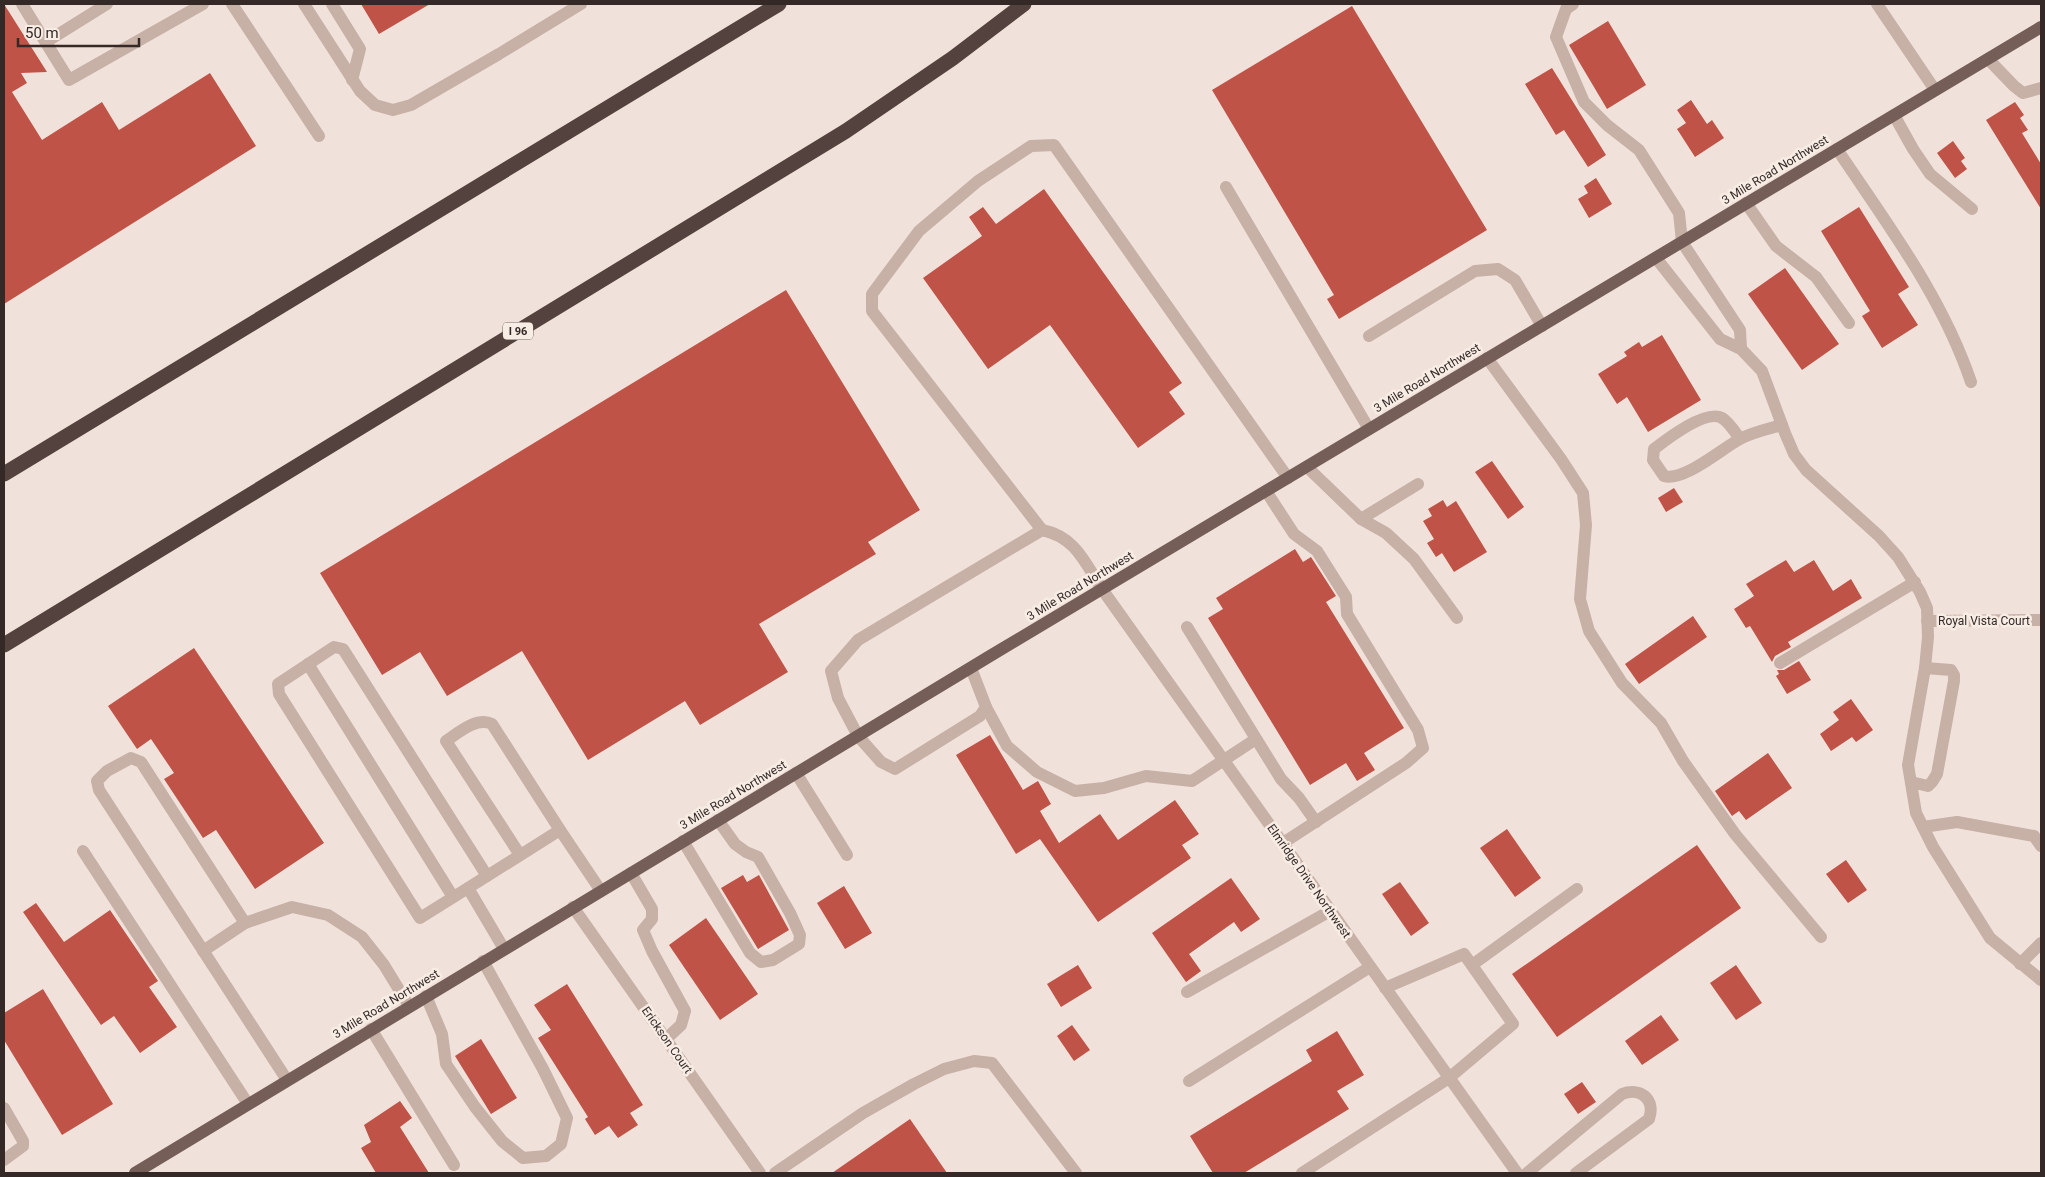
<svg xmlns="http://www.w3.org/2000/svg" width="2045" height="1177" font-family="Roboto,sans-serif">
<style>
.building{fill:#bf5348}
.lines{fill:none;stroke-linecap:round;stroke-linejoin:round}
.minor{stroke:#c7b0a6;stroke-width:12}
.major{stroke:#755e58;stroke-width:12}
.highway{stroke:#54423e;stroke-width:15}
.labels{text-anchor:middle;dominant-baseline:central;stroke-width:5;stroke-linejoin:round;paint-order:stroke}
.shield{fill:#f8ede5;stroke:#6f6460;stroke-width:1}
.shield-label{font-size:11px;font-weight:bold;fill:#342927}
.street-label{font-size:12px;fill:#342927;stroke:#f8ede5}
</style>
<rect width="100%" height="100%" fill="#f0e2da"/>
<g class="building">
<path d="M4,4L47,72L21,73L27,83L12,92L42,140L102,102L119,130L210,73L256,146L4,304Z"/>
<path d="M361,4H430L379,34Z"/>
<path d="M1352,6L1487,230L1339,319L1327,299L1334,295L1212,90Z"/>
<path d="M1608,21L1646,85L1607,109L1569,45Z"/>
<path d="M1552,68L1606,155L1588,167L1564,130L1556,135L1525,84Z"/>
<path d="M1691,100L1707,124L1712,120L1724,138L1695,157L1677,129L1686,123L1677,110Z"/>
<path d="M2015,102L2024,115L2020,118L2028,130L2022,133L2041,164V209L1986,120Z"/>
<path d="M1953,141L1965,158L1961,161L1967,169L1955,178L1937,153Z"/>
<path d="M1596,178L1612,204L1589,218L1578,199L1588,193L1584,186Z"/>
<path d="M1044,189L1182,383L1169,392L1185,414L1138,448L1050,325L988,369L923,278L982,236L969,217L983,207L996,224Z"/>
<path d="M1859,207L1909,287L1898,294L1918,325L1882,348L1862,316L1870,311L1821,231Z"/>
<path d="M1785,268L1839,344L1802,370L1748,294Z"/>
<path d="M786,290L920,510L868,542L876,554L759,624L788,672L700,725L685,701L588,760L522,651L447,696L420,652L382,675L320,573Z"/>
<path d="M1662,335L1701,400L1648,432L1627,397L1617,404L1598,374L1627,356L1624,352L1639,342L1642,347Z"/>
<path d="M1492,461L1524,507L1508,519L1475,472Z"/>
<path d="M1674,488L1683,502L1666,512L1658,498Z"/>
<path d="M1443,500L1447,507L1456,501L1487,552L1454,572L1442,553L1436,557L1427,543L1434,539L1423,521L1432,516L1428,509Z"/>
<path d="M1295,549L1303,562L1311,557L1336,596L1326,602L1404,728L1364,753L1375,770L1357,781L1346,763L1310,785L1208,618L1223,609L1216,598Z"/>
<path d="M1786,560L1794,572L1814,560L1833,591L1851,579L1862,598L1788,642L1791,647L1775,656L1772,662L1750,626L1746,628L1734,609L1754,596L1746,584Z"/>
<path d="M1693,616L1707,637L1639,684L1625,664Z"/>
<path d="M194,648L324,843L255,889L216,830L203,838L164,779L174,773L151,739L137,749L108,706Z"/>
<path d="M1799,661L1811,680L1787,694L1776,676L1779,674L1777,670H1784Z"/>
<path d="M1851,699L1873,730L1856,742L1852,737L1831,751L1820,734L1839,720L1833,712Z"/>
<path d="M990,735L1023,790L1038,781L1051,804L1040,811L1059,843L1100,814L1118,840L1175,800L1199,834L1182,845L1191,858L1098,922L1040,839L1016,854L956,755Z"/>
<path d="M1768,753L1792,788L1746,820L1739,811L1732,816L1715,791Z"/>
<path d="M1507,829L1541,878L1515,897L1480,848Z"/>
<path d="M1697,845L1741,908L1557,1037L1512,974Z"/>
<path d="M1846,860L1867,890L1848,903L1826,874Z"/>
<path d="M743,875L747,882L759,875L789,930L758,949L721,888Z"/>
<path d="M1231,878L1260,919L1241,932L1234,922L1189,954L1201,971L1186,982L1152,933Z"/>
<path d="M1400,882L1429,923L1411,936L1382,894Z"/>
<path d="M844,886L872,933L845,949L817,903Z"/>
<path d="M36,903L64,942L110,910L158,981L149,987L177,1027L140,1053L114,1016L101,1025L23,912Z"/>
<path d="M706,918L758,994L720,1020L669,945Z"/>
<path d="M1078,965L1092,988L1061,1007L1047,984Z"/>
<path d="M1736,965L1762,1003L1736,1020L1710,983Z"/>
<path d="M567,984L643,1105L630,1113L638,1125L618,1138L609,1126L595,1135L585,1119L588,1117L538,1038L551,1030L534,1005Z"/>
<path d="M43,989L113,1104L62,1135L4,1040V1013Z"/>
<path d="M1661,1015L1679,1040L1642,1065L1625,1041Z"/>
<path d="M1072,1025L1090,1050L1074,1061L1057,1036Z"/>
<path d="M1337,1031L1364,1075L1337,1091L1349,1109L1244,1173H1213L1190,1136L1312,1061L1306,1050Z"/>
<path d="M481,1039L517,1098L491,1114L455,1056Z"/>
<path d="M1582,1082L1596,1102L1578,1114L1564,1094Z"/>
<path d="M400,1101L412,1118L400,1127L429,1173H376L361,1148L371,1142L364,1125Z"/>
<path d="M910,1119L947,1173H832Z"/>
</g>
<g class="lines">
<g class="minor">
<path d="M22,4L69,80L203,4"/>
<path d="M232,4L319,136"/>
<path d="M304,4L360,91L375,105L393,110L411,105L499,54L581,4"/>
<path d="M332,4L360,49L352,80"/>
<path d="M1573,4L1566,9L1556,37L1584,102L1607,125L1639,150L1679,213L1682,242L1740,330L1741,349"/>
<path d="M1877,4L1935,90"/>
<path d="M46,42L107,4"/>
<path d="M1988,59L2014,86L2023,93L2041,88"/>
<path d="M1894,115L1913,149L1930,174L1972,209"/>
<path d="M1837,149C1887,224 1942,296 1971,382"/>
<path d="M1226,187L1369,429"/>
<path d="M1746,203L1776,246L1816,277L1849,323"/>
<path d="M1656,258L1720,339L1741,349L1762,371L1785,433L1794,454L1806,470L1879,536L1898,557L1920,592L1927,608L1928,637L1925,668L1908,765L1916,813L1933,847L1990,938L2041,980"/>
<path d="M1369,336L1475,271L1498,269L1515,280L1542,326"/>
<path d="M1487,358L1561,459L1583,493L1586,525L1580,599L1589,631L1622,683L1661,723L1683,761L1735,834L1821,937"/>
<path d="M1740,439C1735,432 1729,422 1722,418C1706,409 1667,439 1654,449L1653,460L1664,476C1684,482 1721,449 1740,439C1753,432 1768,429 1782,425"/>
<path d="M1307,467L1361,519L1386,533L1414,559L1457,618"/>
<path d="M1266,491L1294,534L1317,551L1346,597L1347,614L1418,730L1423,748L1406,763L1283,843"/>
<path d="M1361,519L1418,484"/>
<path d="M1042,530L872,311V294L919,231L978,181L1031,146L1054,145L1288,478"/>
<path d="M1927,621L2041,620"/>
<path d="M1187,627L1281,779L1299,798L1316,822"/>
<path d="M1780,663L1915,582"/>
<path d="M308,664L453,897"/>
<path d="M971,668L986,707L980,716L895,769L881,762L858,736L838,698L831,671L858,640L1042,530C1076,537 1085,563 1102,589L1517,1173"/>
<path d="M986,707L1007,746L1037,772L1075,791L1104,788L1146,776L1192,781L1256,739"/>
<path d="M796,773L847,855"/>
<path d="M1911,782L1928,786L1932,782L1937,774L1954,681V675L1951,670L1925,668"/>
<path d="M1923,827L1957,822L2034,836L2041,846"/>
<path d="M683,841L750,953L761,962L773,960L799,944L800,935L790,913L758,857L746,852L735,844L718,820"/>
<path d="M83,851L248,1104"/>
<path d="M520,855L446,741C458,733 477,716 492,724L560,830"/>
<path d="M631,873L652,909V919L643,930L652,951L685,1011L681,1025L666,1039"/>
<path d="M468,888L420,918L279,694L278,684L334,647L343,649L487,876"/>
<path d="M573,907L760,1173"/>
<path d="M245,923L141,762L131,758L107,771L97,781L99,790L287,1080"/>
<path d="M504,949L468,888L560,830L601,891"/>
<path d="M203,951L245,923L292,907L328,915L362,937L384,965L409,1006"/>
<path d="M2020,964L2041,943"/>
<path d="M1472,965L1577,889"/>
<path d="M1187,992L1330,911"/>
<path d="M426,996L442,1034L446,1064L475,1107L502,1141L523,1158L546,1156L561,1144L567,1118L543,1069L483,961"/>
<path d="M371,1029L454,1165"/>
<path d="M1189,1081L1370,967"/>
<path d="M4,1108L23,1141V1146L4,1160"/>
<path d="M775,1173L863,1113L914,1084L944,1069L974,1061L992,1063L1076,1173"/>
<path d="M1302,1173L1449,1078L1513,1024L1464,954L1385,988"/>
<path d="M1527,1173L1622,1094C1640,1087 1656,1099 1649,1119L1576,1173"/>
</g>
<path class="major" d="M135,1173L990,656L2041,27"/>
<g class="highway">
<path d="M4,474L779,4"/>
<path d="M4,645L846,131L953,58L1024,4"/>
</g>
</g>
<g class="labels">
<rect class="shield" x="503" y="322.5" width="30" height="17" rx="4"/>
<g class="shield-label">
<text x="518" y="331">I 96</text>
</g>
<g class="street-label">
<text transform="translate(1775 170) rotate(-31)">3 Mile Road Northwest</text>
<text transform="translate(1427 378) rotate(-31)">3 Mile Road Northwest</text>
<text transform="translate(1080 586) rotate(-31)">3 Mile Road Northwest</text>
<text x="1984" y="621">Royal Vista Court</text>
<text transform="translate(733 795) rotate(-31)">3 Mile Road Northwest</text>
<text transform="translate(1309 881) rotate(55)">Elmridge Drive Northwest</text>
<text transform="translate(386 1004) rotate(-31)">3 Mile Road Northwest</text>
<text transform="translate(667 1040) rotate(55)">Erickson Court</text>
</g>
</g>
<rect width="2045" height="1177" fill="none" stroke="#342927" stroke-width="10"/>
<path d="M18 38v8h121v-8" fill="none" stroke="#342927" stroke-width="2.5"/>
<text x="25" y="38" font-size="15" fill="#342927" stroke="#f8ede5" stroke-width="4" paint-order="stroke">50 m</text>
</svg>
